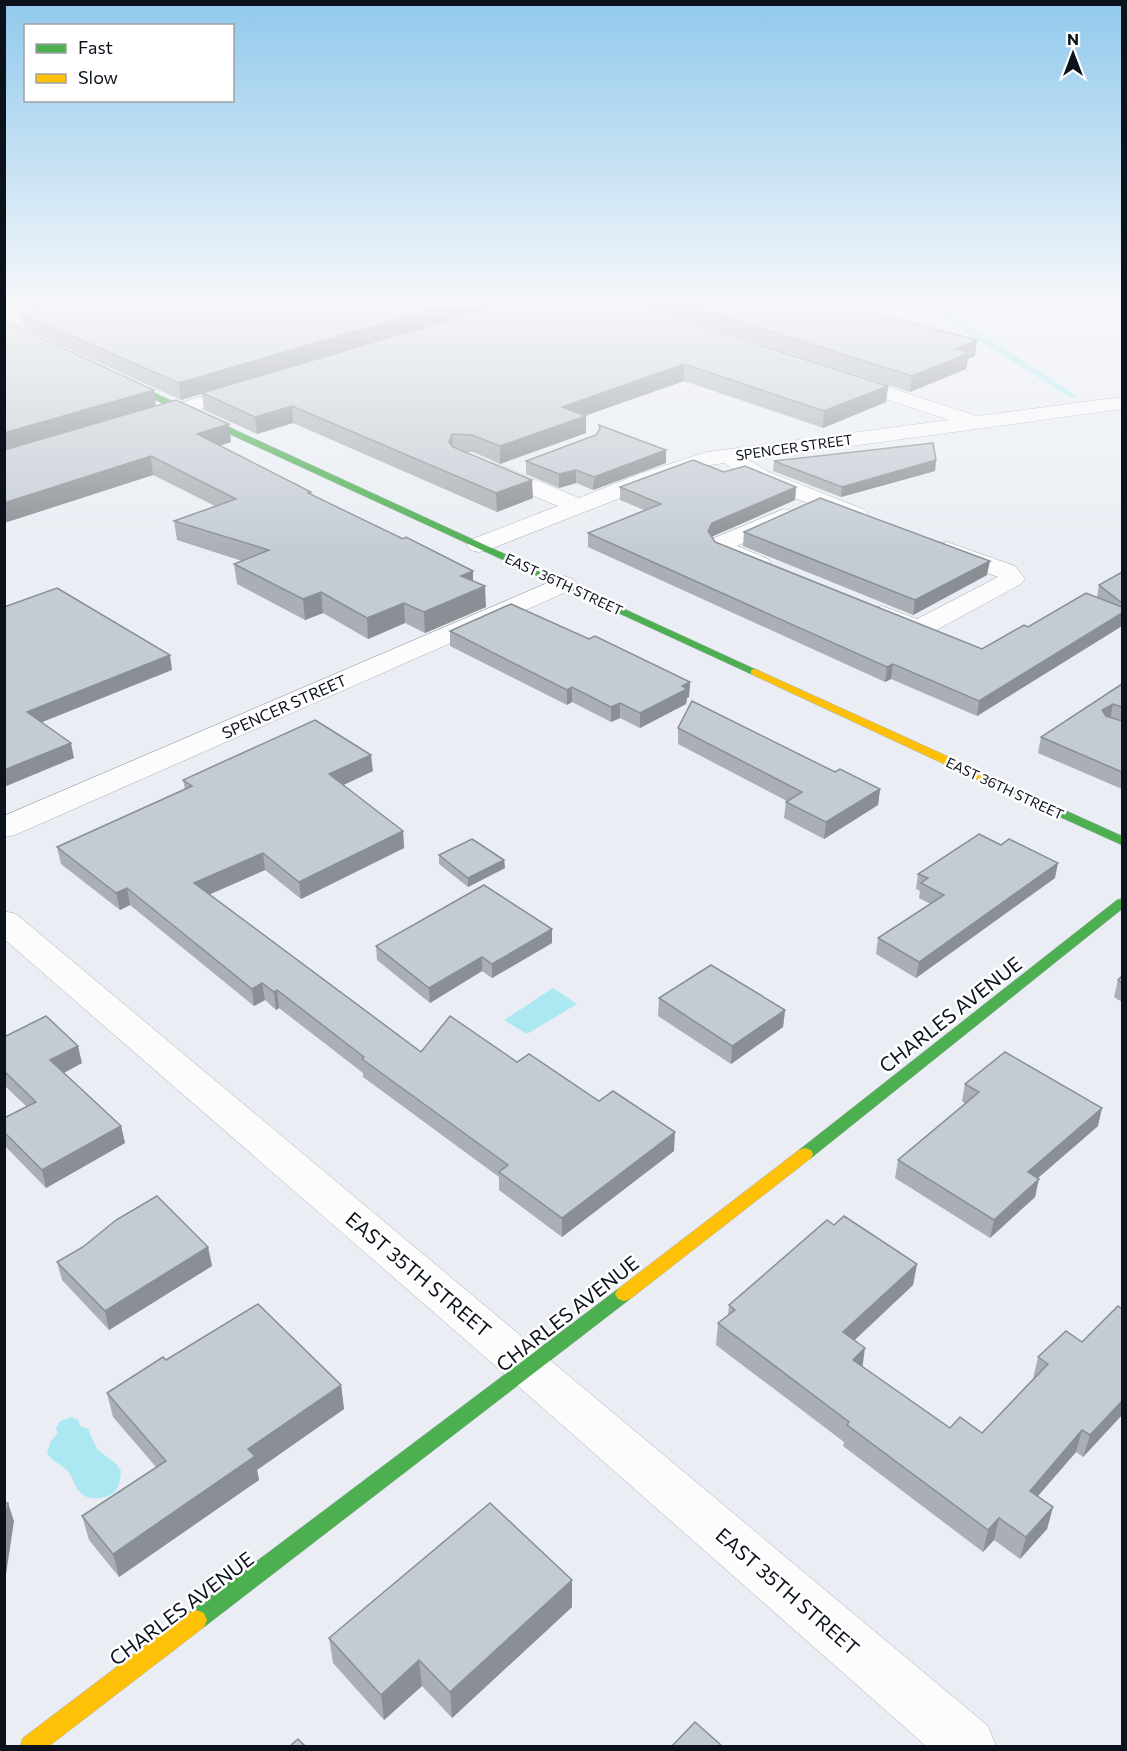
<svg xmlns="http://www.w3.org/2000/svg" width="1127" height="1751" font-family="Commissioner,sans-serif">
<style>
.water{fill:#ace8f1}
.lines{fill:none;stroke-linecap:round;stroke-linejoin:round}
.stream{fill:#ace8f1;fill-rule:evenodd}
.street-casing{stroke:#a6abb3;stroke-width:1}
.fast-casing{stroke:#a6abb3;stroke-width:1}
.slow-casing{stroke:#a6abb3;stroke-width:1}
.street{fill:#fcfcfd;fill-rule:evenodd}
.fast{fill:#4caf50;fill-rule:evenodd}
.slow{fill:#ffc107;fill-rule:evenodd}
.wall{fill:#a9afb5}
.shaded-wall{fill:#898f94}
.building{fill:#c4ccd3;stroke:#898f94;stroke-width:1.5}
.labels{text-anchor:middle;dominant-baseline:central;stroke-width:5;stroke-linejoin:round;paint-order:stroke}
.far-street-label{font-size:14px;fill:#0c121c;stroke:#fff}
.street-label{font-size:16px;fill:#0c121c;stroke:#fff}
.near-street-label{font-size:20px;fill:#0c121c;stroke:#fff}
</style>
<rect width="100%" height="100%" fill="#eaeef4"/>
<g class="water">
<path d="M553,988L577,1004L527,1034L504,1020Z"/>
<path d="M71,1417L78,1420L80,1426L88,1429L97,1449L116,1464L121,1471C120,1478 120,1488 113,1493C104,1500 86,1501 79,1491C74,1485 73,1477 67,1470C60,1463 51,1462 47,1452L51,1441L58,1433L56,1429L59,1422Z"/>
</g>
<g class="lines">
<path class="stream" d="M931,306H939L1078,396L1071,398L960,329Z"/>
<defs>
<g id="street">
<path d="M844,373L977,416L1122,397V409L749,460L769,472L865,510L869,515L865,520L857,522L753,482L724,463L710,465L658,483L488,550L479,552L470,550L467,545L470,540L558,506L484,475L481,470L484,465L492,463L500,465L579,498L642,473L707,452L949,420L837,383L834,379L837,375Z"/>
<path d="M247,383L254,385L257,389L254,393L147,425L140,423L137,419L140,415Z"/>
<path d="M784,509L792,511L796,516L792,521L737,546L768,559L771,564L768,569C749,574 718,560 709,544L712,539Z"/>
<path d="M947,542L1015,566L1025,579L1021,584L927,635C913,638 878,626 869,614L873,608L882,606L917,619L998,577L938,554L935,549L938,544Z"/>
<path d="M564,576L573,579L577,584L573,589L15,835L4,837V816Z"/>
<path d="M4,911L16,914L988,1726L996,1746H926L468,1342L4,939Z"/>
</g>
<g id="fast">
<path d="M112,376H118L761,672L759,674H751L112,380Z"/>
<path d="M989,776L1122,836V845L985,783L983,780L985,777Z"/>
<path d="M1122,899V909L811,1158L805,1160L799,1158L797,1154L799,1150L1117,900Z"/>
<path d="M624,1287L630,1289L633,1294L630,1299L204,1627L196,1630L188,1627L185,1620L188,1613L618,1289Z"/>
</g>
<g id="slow">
<path d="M755,669L993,777L995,780L989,784L985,783L751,674V670Z"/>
<path d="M805,1148L811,1150L813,1154L811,1158L630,1299L624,1301L618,1299L615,1294L618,1289L799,1150Z"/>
<path d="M196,1610L204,1613L207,1620L204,1627L49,1746H20L23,1738L188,1613Z"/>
</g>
</defs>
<use href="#street" class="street-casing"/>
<use href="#fast" class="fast-casing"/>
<use href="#slow" class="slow-casing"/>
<use href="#street" class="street"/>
<use href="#fast" class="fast"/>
<use href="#slow" class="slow"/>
</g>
<g class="wall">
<path d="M23,306H493L261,376L496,306L888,386L886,402L823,428L684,381L585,415L586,433L500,464L473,452H465L533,498L497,512L293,423L257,434L204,410L202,394L181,400L25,329L22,314L34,311Z"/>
<path d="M641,306H846L977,340L975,356L968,359L966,369L910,392Z"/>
<path d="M1111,306H1122V312Z"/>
<path d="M4,321L156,406L231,442L220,446L311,492V494L473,581L486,607L425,633L405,623L368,639L323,613L305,620L237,584L234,564L242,561L177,540L174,521L215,506L153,475L4,523Z"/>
<path d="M599,425L666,463L593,490L576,483L559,488L526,474V461L596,435L599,431Z"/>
<path d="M936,460L935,471L841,497L773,471L774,461Z"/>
<path d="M724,472L796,487L795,500L711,537L715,542L982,649L1028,627L1097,597L1099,585L1122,572V626L977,716L891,679L885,682L588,547V533L644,510L620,500V487Z"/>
<path d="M744,532L987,575L913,615L743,546Z"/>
<path d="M450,631L589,639L690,682L689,697L687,698L686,704L640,728L620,718L611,722L572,702L567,705L450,646Z"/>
<path d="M1122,684V789L1038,753L1041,737Z"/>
<path d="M678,728L835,772L880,789L878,805L824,839L784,818L786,802L787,801L678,744Z"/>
<path d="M373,771L343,785L403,831L404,848L301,899L265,870L210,894L421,1052L517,1062L674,1151L562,1237L499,1190V1177L363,1077V1073L279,1008L276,1010L265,1000L254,1006L130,905L120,910L61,864L57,847L185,789L183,780Z"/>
<path d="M439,855L504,860L505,868L468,887L439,864Z"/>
<path d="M918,874L1055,878L916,978L876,954L878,938L930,904L919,898L920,891L916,889Z"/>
<path d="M552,929V943L492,978L482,971L430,1003L377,960L376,946Z"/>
<path d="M1122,976V1002L1114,997L1118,980Z"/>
<path d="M659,998L785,1010L783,1027L731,1064L658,1016Z"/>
<path d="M4,1037L82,1063L64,1073L121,1126L125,1143L46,1188L4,1145V1118L27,1107L4,1085Z"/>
<path d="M965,1084L1098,1126L1038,1178L1035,1197L990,1238L895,1178L898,1160L966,1104L962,1101Z"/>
<path d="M834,1225L917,1264L913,1285L854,1340L862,1366L950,1428L982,1433L1033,1379L1038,1357L1122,1415L1083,1457L1076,1452L1038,1496L1053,1507L1047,1529L1020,1559L994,1540L983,1552L843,1446L844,1442L716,1345L718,1323L728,1315L729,1305Z"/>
<path d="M208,1247L212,1266L109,1330L62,1280L57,1262Z"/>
<path d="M166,1360L341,1385L344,1409L257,1470L259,1480L119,1577L89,1540L82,1516L156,1467L113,1417L107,1393Z"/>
<path d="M572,1580V1607L452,1718L422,1686L384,1720L333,1663L329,1638Z"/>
</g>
<g class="shaded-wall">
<path d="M441,306H493L181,400L179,383Z"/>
<path d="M977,340L975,356L968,359L966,369L910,392L912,376L955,349Z"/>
<path d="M684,364V381L562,424V407Z"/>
<path d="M888,386L886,402L823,428L824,411Z"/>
<path d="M154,390L156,407L4,453V433Z"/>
<path d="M292,406L293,423L257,434L255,417Z"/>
<path d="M586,416V433L500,464V446Z"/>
<path d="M229,424L231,442L199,452L197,434Z"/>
<path d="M452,434L453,452L449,442Z"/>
<path d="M666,450V463L593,490L594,477Z"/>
<path d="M151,456L153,475L4,523V503Z"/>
<path d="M936,460L935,471L841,497L842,487Z"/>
<path d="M576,470V483L559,488V474Z"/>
<path d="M532,480L533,498L497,512L496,493Z"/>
<path d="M796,487L795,500L711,537L708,531L712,523Z"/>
<path d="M990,561L987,575L913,615L915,600Z"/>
<path d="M473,571V592L485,586L486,607L425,633L424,612L461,576Z"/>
<path d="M321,592L323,613L305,620L303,599Z"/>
<path d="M404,603L405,623L368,639L367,618Z"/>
<path d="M1122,613V626L977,716L979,701Z"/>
<path d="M170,655L172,670L30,727L27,712Z"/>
<path d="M893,664L891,679L885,682L887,667Z"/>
<path d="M690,682L689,697L687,698L686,704L640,728V713L682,686Z"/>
<path d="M572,687V702L567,705V690Z"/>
<path d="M620,703V718L611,722V707Z"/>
<path d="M1113,704L1110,719L1099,726L1102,710Z"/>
<path d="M71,743L74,758L4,787V770Z"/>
<path d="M371,755L373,771L331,791L329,774Z"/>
<path d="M880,789L878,805L824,839L826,822Z"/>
<path d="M403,831L404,848L301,899L299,882Z"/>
<path d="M263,853L265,870L197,900L194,883Z"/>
<path d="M504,860L505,868L468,887V878Z"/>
<path d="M1058,863L1055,878L916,978L919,962Z"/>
<path d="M127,888L130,905L120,910L116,893Z"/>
<path d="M552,929V943L492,978V964Z"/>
<path d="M482,957V971L430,1003L429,988Z"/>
<path d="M262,983L265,1000L254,1006L252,989Z"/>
<path d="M277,990L279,1008L276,1010L274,992Z"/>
<path d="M785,1010L783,1027L731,1064L732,1046Z"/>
<path d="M78,1046L82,1063L54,1078L50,1060Z"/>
<path d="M1102,1108L1098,1126L1024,1190L1028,1172Z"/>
<path d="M121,1126L125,1143L46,1188L42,1170Z"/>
<path d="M675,1132L674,1151L562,1237V1218Z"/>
<path d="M1039,1179L1035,1197L990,1238L994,1220Z"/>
<path d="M208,1247L212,1266L109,1330L105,1311Z"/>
<path d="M917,1264L913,1285L840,1354L843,1332Z"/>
<path d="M865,1348L862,1370L853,1360Z"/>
<path d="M341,1385L344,1409L257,1470L259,1480L119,1577L113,1554L248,1449Z"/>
<path d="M1122,1401V1415L1083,1457L1090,1435Z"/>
<path d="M1082,1430L1076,1452L1024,1512L1030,1491Z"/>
<path d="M8,1503L14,1521L4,1588V1526Z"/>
<path d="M1053,1507L1047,1529L1020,1559L1026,1537Z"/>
<path d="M999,1518L994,1540L983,1552L988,1530Z"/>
<path d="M572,1580V1607L452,1718L450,1692Z"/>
<path d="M419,1660L422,1686L384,1720L381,1695Z"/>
</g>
<g class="building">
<path d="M51,306H441L179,383L22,314Z"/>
<path d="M496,306H637L888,386L824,411L684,364L562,407L586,416L500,446L472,435L452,434L449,442L453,447L532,480L496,493L292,406L255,417L202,393Z"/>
<path d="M690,306H846L977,340L955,349L969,353L912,376Z"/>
<path d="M4,321L154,390L4,433Z"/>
<path d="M176,400L229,424L197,434L311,492L308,493L403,539L406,537L473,571L461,576L485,586L424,612L404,603L367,618L321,592L303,599L234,564L269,550L174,521L236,499L151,456L4,503V450Z"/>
<path d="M599,425L666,450L594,477L576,470L559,474L526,461L596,435L600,429Z"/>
<path d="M933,443L936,460L842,487L774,461Z"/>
<path d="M693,460L724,472L745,466L796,487L712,523L708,531L715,542L982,649L1024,625L1028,627L1086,593L1122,607V613L979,701L893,664L887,667L588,533L661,504L620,487Z"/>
<path d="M820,498L990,561L915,600L744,532Z"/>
<path d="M1122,572V603L1099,585Z"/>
<path d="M57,588L170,655L27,712L71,743L4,770V607Z"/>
<path d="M511,604L589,639L595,636L690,682L682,686L687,689L640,713L620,703L611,707L572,687L567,690L450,631Z"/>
<path d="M1122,684V707L1113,704L1102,710L1106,716L1122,721V772L1041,737Z"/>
<path d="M692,701L835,772L840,769L880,789L826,822L786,802L802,792L678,728Z"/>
<path d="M315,720L371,755L329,774L403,831L299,882L263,853L194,883L421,1052L450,1016L517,1062L529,1054L599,1101L613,1091L675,1132L562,1218L499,1172L508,1165L362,1059L364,1057L277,990L274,992L262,983L252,989L127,888L116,893L57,847L192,786L183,780Z"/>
<path d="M979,834L1001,845L1009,839L1058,863L919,962L878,938L944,895L921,883L928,878L918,874Z"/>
<path d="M472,839L504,860L468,878L439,855Z"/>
<path d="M484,885L552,929L492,964L482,957L429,988L376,946Z"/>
<path d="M711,965L785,1010L732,1046L659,998Z"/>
<path d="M1122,976V983L1118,980Z"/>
<path d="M46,1016L78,1046L50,1060L121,1126L42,1170L4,1132V1118L36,1102L4,1071V1037Z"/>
<path d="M1005,1052L1102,1108L1028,1172L1039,1179L994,1220L898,1160L979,1092L965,1084Z"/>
<path d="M157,1196L208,1247L105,1311L57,1262L83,1247L116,1220Z"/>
<path d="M844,1216L917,1264L843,1332L865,1348L853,1360L950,1428L960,1417L982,1433L1048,1364L1038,1357L1066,1331L1082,1342L1118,1306L1122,1309V1401L1090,1435L1082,1430L1030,1491L1053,1507L1026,1537L999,1518L988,1530L847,1425L849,1422L718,1323L735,1310L729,1305L827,1220L834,1225Z"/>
<path d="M258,1304L341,1385L248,1449L255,1456L113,1554L82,1516L166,1461L107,1393L163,1357L166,1360Z"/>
<path d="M4,1503H8L4,1526Z"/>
<path d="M490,1503L572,1580L450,1692L419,1660L381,1695L329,1638Z"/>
<path d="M695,1722L722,1746H672Z"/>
<path d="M298,1739L305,1746H290Z"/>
</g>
<linearGradient id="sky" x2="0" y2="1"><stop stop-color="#90c9ec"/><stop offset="0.55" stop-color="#f6f7fa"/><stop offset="1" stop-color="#f6f7fa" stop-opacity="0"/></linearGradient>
<rect width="1127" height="552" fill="url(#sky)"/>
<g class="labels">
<g class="far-street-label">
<text transform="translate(794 447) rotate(-8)">SPENCER STREET</text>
<text transform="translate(564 584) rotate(25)">EAST 36TH STREET</text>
<text transform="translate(1005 788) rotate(25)">EAST 36TH STREET</text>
</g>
<g class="street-label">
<text transform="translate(284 706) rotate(-24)">SPENCER STREET</text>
</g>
<g class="near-street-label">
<text transform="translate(950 1014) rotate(-38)">CHARLES AVENUE</text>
<text transform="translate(419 1274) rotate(40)">EAST 35TH STREET</text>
<text transform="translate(567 1313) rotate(-38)">CHARLES AVENUE</text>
<text transform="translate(788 1591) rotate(41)">EAST 35TH STREET</text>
<text transform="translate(181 1608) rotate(-37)">CHARLES AVENUE</text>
</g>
</g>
<rect width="1127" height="1751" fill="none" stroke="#0c121c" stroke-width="12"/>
<rect x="24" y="24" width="210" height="78" fill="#ffffff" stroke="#9ea0a4" stroke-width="1.5"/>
<rect x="36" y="44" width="30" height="9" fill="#4caf50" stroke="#9ea0a4" stroke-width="1.5"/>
<text x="78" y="54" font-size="18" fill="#0c121c">Fast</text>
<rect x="36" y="74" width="30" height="9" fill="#ffc107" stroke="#9ea0a4" stroke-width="1.5"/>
<text x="78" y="84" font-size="18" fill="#0c121c">Slow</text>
<g transform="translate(1073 54)" stroke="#ffffff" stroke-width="4.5" paint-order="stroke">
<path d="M0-4.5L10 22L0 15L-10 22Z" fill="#0c121c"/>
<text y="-9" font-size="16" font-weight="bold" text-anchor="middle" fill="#0c121c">N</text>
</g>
</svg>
